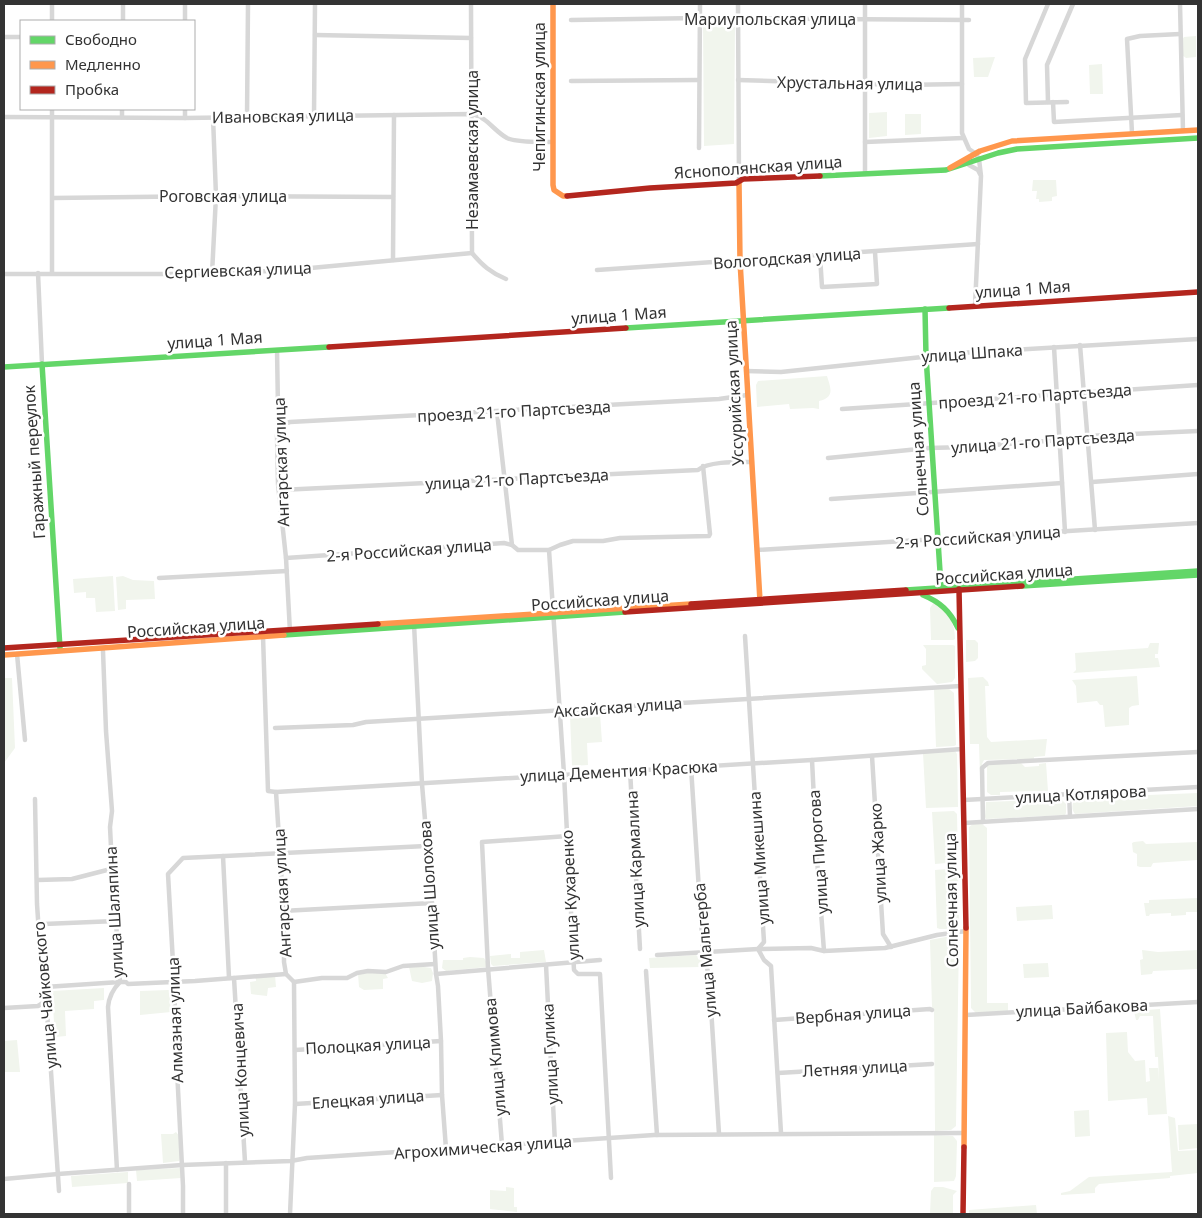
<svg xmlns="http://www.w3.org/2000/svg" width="1202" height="1218" font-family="'Noto Sans',sans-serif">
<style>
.green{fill:#f1f5ed}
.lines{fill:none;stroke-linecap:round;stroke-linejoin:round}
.street{stroke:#d7d7d7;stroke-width:4.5}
.fast{stroke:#63d668;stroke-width:5.5}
.slow{stroke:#ff974d;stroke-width:5.5}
.jam{stroke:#b3261e;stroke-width:5.5}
.labels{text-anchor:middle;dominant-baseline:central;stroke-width:5;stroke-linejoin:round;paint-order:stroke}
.street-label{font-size:16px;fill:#333;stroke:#fff}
</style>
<rect width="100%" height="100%" fill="#fff"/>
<g class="green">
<path d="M703,21L735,23L734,144L704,146Z"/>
<path d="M1196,36V57L1186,58L1182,55V40L1184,37Z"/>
<path d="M995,57L988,77H974L973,58Z"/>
<path d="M1102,64L1103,94H1090L1089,65Z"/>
<path d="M887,112V136L869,138V113Z"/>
<path d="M905,114H921V134L905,135Z"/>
<path d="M1033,180H1056L1057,196L1052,197V201L1039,202V199H1036L1037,191H1032Z"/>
<path d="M827,376C830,387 836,397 819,401V409L813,408L790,409L789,404L757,407L756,385L758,381Z"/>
<path d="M113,576L115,611L96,612L95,598H86V592L74,593L73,579Z"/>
<path d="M123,576L133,580L154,581L155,599L126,600V609L118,610L116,577Z"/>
<path d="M934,602C948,611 955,623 955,639L953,640H931L930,608Z"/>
<path d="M966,640H975L978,643V658L975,661L966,662Z"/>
<path d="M1150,643H1159L1158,654H1155V658H1158L1160,667L1073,673L1076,670L1075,653L1148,648Z"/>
<path d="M923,645H953L955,646V678L952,682L937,684L922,669V666L926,665V649Z"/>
<path d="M1137,676L1139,705L1132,706L1129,708V725L1105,727L1103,705H1100L1097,701L1077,703L1076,686L1072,680Z"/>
<path d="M983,677L988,682L989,686H985L987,737L991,742L1047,739L1045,756L1034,757V759L984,760L982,764V775H980L979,744H970L968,678Z"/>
<path d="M4,678H12L15,748L4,763Z"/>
<path d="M934,689H949L954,693L956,745L954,746L936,747Z"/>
<path d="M600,714L602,742L587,743L588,765L572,766L570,715Z"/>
<path d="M955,751L957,754L958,807L926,808L923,753Z"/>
<path d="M1020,762L1025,767L1039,766V764L1046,763L1048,791L1047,793H1041L1040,791L1000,792V795H991L987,792V766L988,764Z"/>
<path d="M1198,793V806L1075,814C1071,810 1072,803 1075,798Z"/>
<path d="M1061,799L1066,804V813L1065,815L986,819L985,817L986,802Z"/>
<path d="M954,811L957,814L958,862L935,864L932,812Z"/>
<path d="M973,824H982L987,828V1003H1008V1011L976,1013L971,1008L969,827Z"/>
<path d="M1143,841L1146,844L1198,842V860L1153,863L1151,867H1140L1137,866V854L1133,852L1132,843L1134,842Z"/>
<path d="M957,868L958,870L959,926L957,929H940L937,928L935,870Z"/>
<path d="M1198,898V912H1186V915L1171,916V913L1150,914L1149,916H1146L1144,903H1149V900Z"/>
<path d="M1052,905L1053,919L1017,921L1016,907Z"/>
<path d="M956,935L959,938L956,1126L951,1130L935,1131L934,1011L932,1007L930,940Z"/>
<path d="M544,950L546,962L493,966L491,964L490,956L511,954V958H520V952Z"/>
<path d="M1142,950L1158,952L1198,950V969L1153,971L1152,974L1141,975L1140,960L1143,959Z"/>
<path d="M696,955L703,961L701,967L650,968L649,958Z"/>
<path d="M470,957L484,958L487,963V967L446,971L442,968L443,960H463V958Z"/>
<path d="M1048,963L1049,977L1024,978L1023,964Z"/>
<path d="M418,966L431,968L433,973L432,981L422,983L412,981L409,967Z"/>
<path d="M369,971L385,973L388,978L383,979V989L364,990L359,987L358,974Z"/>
<path d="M275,975L276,987L268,988L267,996L251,994L250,982L256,981V977Z"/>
<path d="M104,988V1000L94,1001V1009L65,1011L66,1036L55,1037L52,991Z"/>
<path d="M169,990L171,1012L140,1015V991Z"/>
<path d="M1160,1009L1167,1114L1148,1115L1147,1098L1108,1101L1106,1033L1127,1032L1128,1052L1135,1061L1145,1060L1146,1082L1150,1081L1149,1068H1158L1159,1081L1158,1057H1155L1153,1016H1140L1138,1020H1136L1134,1011Z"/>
<path d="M17,1040L20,1072H4V1041Z"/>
<path d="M1089,1110L1090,1136L1075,1137L1074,1111Z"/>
<path d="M1168,1116L1175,1118L1178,1151L1198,1150V1173L1170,1176V1178L1099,1184L1095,1188V1193L1061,1195V1193L1070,1191L1089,1177L1172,1172Z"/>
<path d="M1198,1124V1148L1179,1150L1178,1125Z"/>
<path d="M176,1132L181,1138V1157L179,1161L163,1163L161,1134H173Z"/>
<path d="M934,1135L953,1136L957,1141L956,1176L954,1181L934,1182Z"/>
<path d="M181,1168V1178L137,1181L136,1170Z"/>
<path d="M128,1172V1183L72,1187L71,1176Z"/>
<path d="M506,1187L514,1188V1207H517V1212L490,1209V1190L506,1191Z"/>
<path d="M943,1187L957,1191L953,1195V1214H930L931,1191L934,1187Z"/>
<path d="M1036,1205L1037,1214H969V1210Z"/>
</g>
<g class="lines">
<g class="street">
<path d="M185,4V21"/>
<path d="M471,4L472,253C482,265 491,273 506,279"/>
<path d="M738,4L739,182"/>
<path d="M865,4V174"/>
<path d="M962,4V133L969,149L975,153L979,159L981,176L975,306"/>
<path d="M1048,4L1025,59L1026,103L1067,102"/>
<path d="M1180,4L1183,131"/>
<path d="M571,20L700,18L969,20"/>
<path d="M52,21V4"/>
<path d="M123,21V4"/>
<path d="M315,35L471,38"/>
<path d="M4,37H21"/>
<path d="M738,80L902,85L962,84"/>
<path d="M571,81L699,80"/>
<path d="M1048,102L1047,65L1073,4"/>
<path d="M1053,102L1054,122L1182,115"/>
<path d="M185,109V118"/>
<path d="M314,115L315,4"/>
<path d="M4,117L185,118L472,114C487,117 494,131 507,138C517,143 541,142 553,142"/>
<path d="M122,117V109"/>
<path d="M247,117L248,4"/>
<path d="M1132,133L1127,39L1140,36L1180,34"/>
<path d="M865,142L963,138"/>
<path d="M699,148L700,4"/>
<path d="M969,165L978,170L980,174"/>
<path d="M53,198L216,196L393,197"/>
<path d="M820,256L822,287L877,284L875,252"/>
<path d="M393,260L394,115"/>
<path d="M597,270L978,244"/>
<path d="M38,273L42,364"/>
<path d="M52,273V109"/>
<path d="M4,274H212L289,270L472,253"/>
<path d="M212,274L216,196L213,117"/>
<path d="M1080,345L1095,530"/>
<path d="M1054,347L1065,532"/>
<path d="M277,350L278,408L281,425L277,435L278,484L286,558L290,632"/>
<path d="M746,371L781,372L960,353L1198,339"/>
<path d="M842,409L1198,385"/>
<path d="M497,412L512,545"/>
<path d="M281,425L290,422L719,399L747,395"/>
<path d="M828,458L929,448L966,447L1060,440L1088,436L1198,431"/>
<path d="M1092,482L1198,474"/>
<path d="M280,490L698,470C709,461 737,462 752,462"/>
<path d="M831,499L1062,483"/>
<path d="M549,550L564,774L574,970L578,974H600L611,1178"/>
<path d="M757,550L1198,523"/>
<path d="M286,558L504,543L512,545L518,550H549L560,545L573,541H603L620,538L709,536L710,534L703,466"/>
<path d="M159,578L287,571"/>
<path d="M414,624L422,784L432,903L436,974L438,986L441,1041L442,1095L446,1149"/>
<path d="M263,636L268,791L276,792L812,760L962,749"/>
<path d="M745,636L764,942L758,949"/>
<path d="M103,651L106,731L112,811L110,827L111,847L120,982C113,989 109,996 108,1007L117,1170"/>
<path d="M17,654L25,740"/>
<path d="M275,728L353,725L366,722L961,686"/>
<path d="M872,756L883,934L891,947"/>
<path d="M812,760L817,859L824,951"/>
<path d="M691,767L703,952L709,976L719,1134"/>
<path d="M630,770L640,949"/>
<path d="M276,792L284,916V962L286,974L294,982L295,1104L290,1214"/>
<path d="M1069,794L1070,816"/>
<path d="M35,799L37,904L41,963L45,982L59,1191"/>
<path d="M964,800L1198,787"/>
<path d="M983,822L982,768L988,763L1198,752"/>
<path d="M964,823L1198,809"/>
<path d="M223,856L229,978"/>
<path d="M38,880L72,879L107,870L113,873"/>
<path d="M282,911L432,903"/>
<path d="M44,924L116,921"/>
<path d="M758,949L764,960L771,966L781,1133"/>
<path d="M657,955L758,949L811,948L824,951L885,948L937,935L966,931"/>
<path d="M546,965L555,1143"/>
<path d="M646,971L657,1135"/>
<path d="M436,974L600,960"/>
<path d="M234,978L245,1162"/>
<path d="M294,982L322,978H347L357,973L368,971L386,972L403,966L435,964"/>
<path d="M45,987L120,982H126L128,984L195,981L286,974"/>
<path d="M4,1008L38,1006L46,1001"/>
<path d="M966,1015L1198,1002"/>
<path d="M774,1020L930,1009L932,1010"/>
<path d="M295,1050L441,1041"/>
<path d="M778,1073L932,1064"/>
<path d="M295,1104L442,1095"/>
<path d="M502,1145L488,968L482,842L568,836"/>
<path d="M4,1179L58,1174L182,1165L291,1161L307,1158L654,1135L963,1133"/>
<path d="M129,1214V1184"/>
<path d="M183,1214V1186L177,1070L174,981L168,874L183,858L426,846"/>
<path d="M226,1214V1163"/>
</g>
<g class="fast">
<path d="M820,176L946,170L998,153L1017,149L1198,138"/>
<path d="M925,309L926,356L941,587"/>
<path d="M626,328L949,308"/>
<path d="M42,364L60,648"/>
<path d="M4,367L329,347"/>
<path d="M1022,586L1198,575"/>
<path d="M906,590L1198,571"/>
<path d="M923,595C940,602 950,611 958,628"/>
<path d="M284,635L625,612"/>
</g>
<g class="slow">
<path d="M553,4V185L554,190L563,196H567"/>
<path d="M950,168L980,151L1012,141L1198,130"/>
<path d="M739,182L740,261L760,601"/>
<path d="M378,624L691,604"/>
<path d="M4,655L284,635"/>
<path d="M964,1147L966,928"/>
</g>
<g class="jam">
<path d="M567,196L650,188L736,183L743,179L820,176"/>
<path d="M949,308L1198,292"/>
<path d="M329,347L626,328"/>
<path d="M959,589L966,928"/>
<path d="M691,604L906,590"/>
<path d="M625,612L1022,586"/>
<path d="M4,648L378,624"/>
<path d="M963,1214L964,1147"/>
</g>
</g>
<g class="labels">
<g class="street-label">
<text x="770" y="19">Мариупольская улица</text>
<text transform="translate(850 83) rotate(1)">Хрустальная улица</text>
<text transform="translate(539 97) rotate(-90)">Чепигинская улица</text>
<text transform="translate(283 116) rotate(-1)">Ивановская улица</text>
<text transform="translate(472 150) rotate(-90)">Незамаевская улица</text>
<text transform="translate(758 167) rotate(-4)">Яснополянская улица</text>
<text x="223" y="196">Роговская улица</text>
<text transform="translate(787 258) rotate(-4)">Вологодская улица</text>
<text transform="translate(238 270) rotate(-2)">Сергиевская улица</text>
<text transform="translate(1023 289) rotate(-4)">улица 1 Мая</text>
<text transform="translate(619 315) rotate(-4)">улица 1 Мая</text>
<text transform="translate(215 340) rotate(-4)">улица 1 Мая</text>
<text transform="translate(972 353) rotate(-4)">улица Шпака</text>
<text transform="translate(734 393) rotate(-93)">Уссурийская улица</text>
<text transform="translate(1035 396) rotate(-4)">проезд 21-го Партсъезда</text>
<text transform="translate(514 411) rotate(-3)">проезд 21-го Партсъезда</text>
<text transform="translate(1043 441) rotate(-4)">улица 21-го Партсъезда</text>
<text transform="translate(918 449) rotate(-94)">Солнечная улица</text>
<text transform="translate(34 462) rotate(-94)">Гаражный переулок</text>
<text transform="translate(281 462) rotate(-92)">Ангарская улица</text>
<text transform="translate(517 479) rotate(-3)">улица 21-го Партсъезда</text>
<text transform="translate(978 537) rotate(-4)">2-я Российская улица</text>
<text transform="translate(409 550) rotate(-4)">2-я Российская улица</text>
<text transform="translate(1004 574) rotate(-4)">Российская улица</text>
<text transform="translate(600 600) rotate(-4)">Российская улица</text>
<text transform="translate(196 627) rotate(-4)">Российская улица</text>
<text transform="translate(618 707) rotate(-4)">Аксайская улица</text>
<text transform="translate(619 771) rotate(-3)">улица Дементия Красюка</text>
<text transform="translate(1081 794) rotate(-3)">улица Котлярова</text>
<text transform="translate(818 852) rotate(-94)">улица Пирогова</text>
<text transform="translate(878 853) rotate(-93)">улица Жарко</text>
<text transform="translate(759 858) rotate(-94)">улица Микешина</text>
<text transform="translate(635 859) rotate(-93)">улица Кармалина</text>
<text transform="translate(429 885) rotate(-94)">улица Шолохова</text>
<text transform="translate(282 893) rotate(-93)">Ангарская улица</text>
<text transform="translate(570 895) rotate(-93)">улица Кухаренко</text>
<text transform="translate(951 900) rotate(-91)">Солнечная улица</text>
<text transform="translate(114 912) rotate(-93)">улица Шаляпина</text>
<text transform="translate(705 950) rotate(-95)">улица Мальгерба</text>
<text transform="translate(45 995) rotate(-95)">улица Чайковского</text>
<text transform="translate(1082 1008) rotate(-3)">улица Байбакова</text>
<text transform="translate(853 1014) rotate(-4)">Вербная улица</text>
<text transform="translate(175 1020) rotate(-92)">Алмазная улица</text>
<text transform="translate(368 1045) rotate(-3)">Полоцкая улица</text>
<text transform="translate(550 1054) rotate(-93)">улица Гулика</text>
<text transform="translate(495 1057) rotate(-95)">улица Климова</text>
<text transform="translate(855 1068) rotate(-3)">Летняя улица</text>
<text transform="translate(240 1070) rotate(-93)">улица Концевича</text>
<text transform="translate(368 1099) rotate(-4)">Елецкая улица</text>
<text transform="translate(483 1147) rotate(-4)">Агрохимическая улица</text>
</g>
</g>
<rect width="1202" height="1218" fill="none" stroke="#333333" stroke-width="10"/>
<rect x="20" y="20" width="175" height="90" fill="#ffffff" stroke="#adadad"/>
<rect x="30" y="36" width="25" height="8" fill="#63d668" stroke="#adadad"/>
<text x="65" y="45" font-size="15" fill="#333333">Свободно</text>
<rect x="30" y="61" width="25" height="8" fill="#ff974d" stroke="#adadad"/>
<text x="65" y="70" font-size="15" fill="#333333">Медленно</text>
<rect x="30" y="86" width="25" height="8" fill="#b3261e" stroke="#adadad"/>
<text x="65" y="95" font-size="15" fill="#333333">Пробка</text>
</svg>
